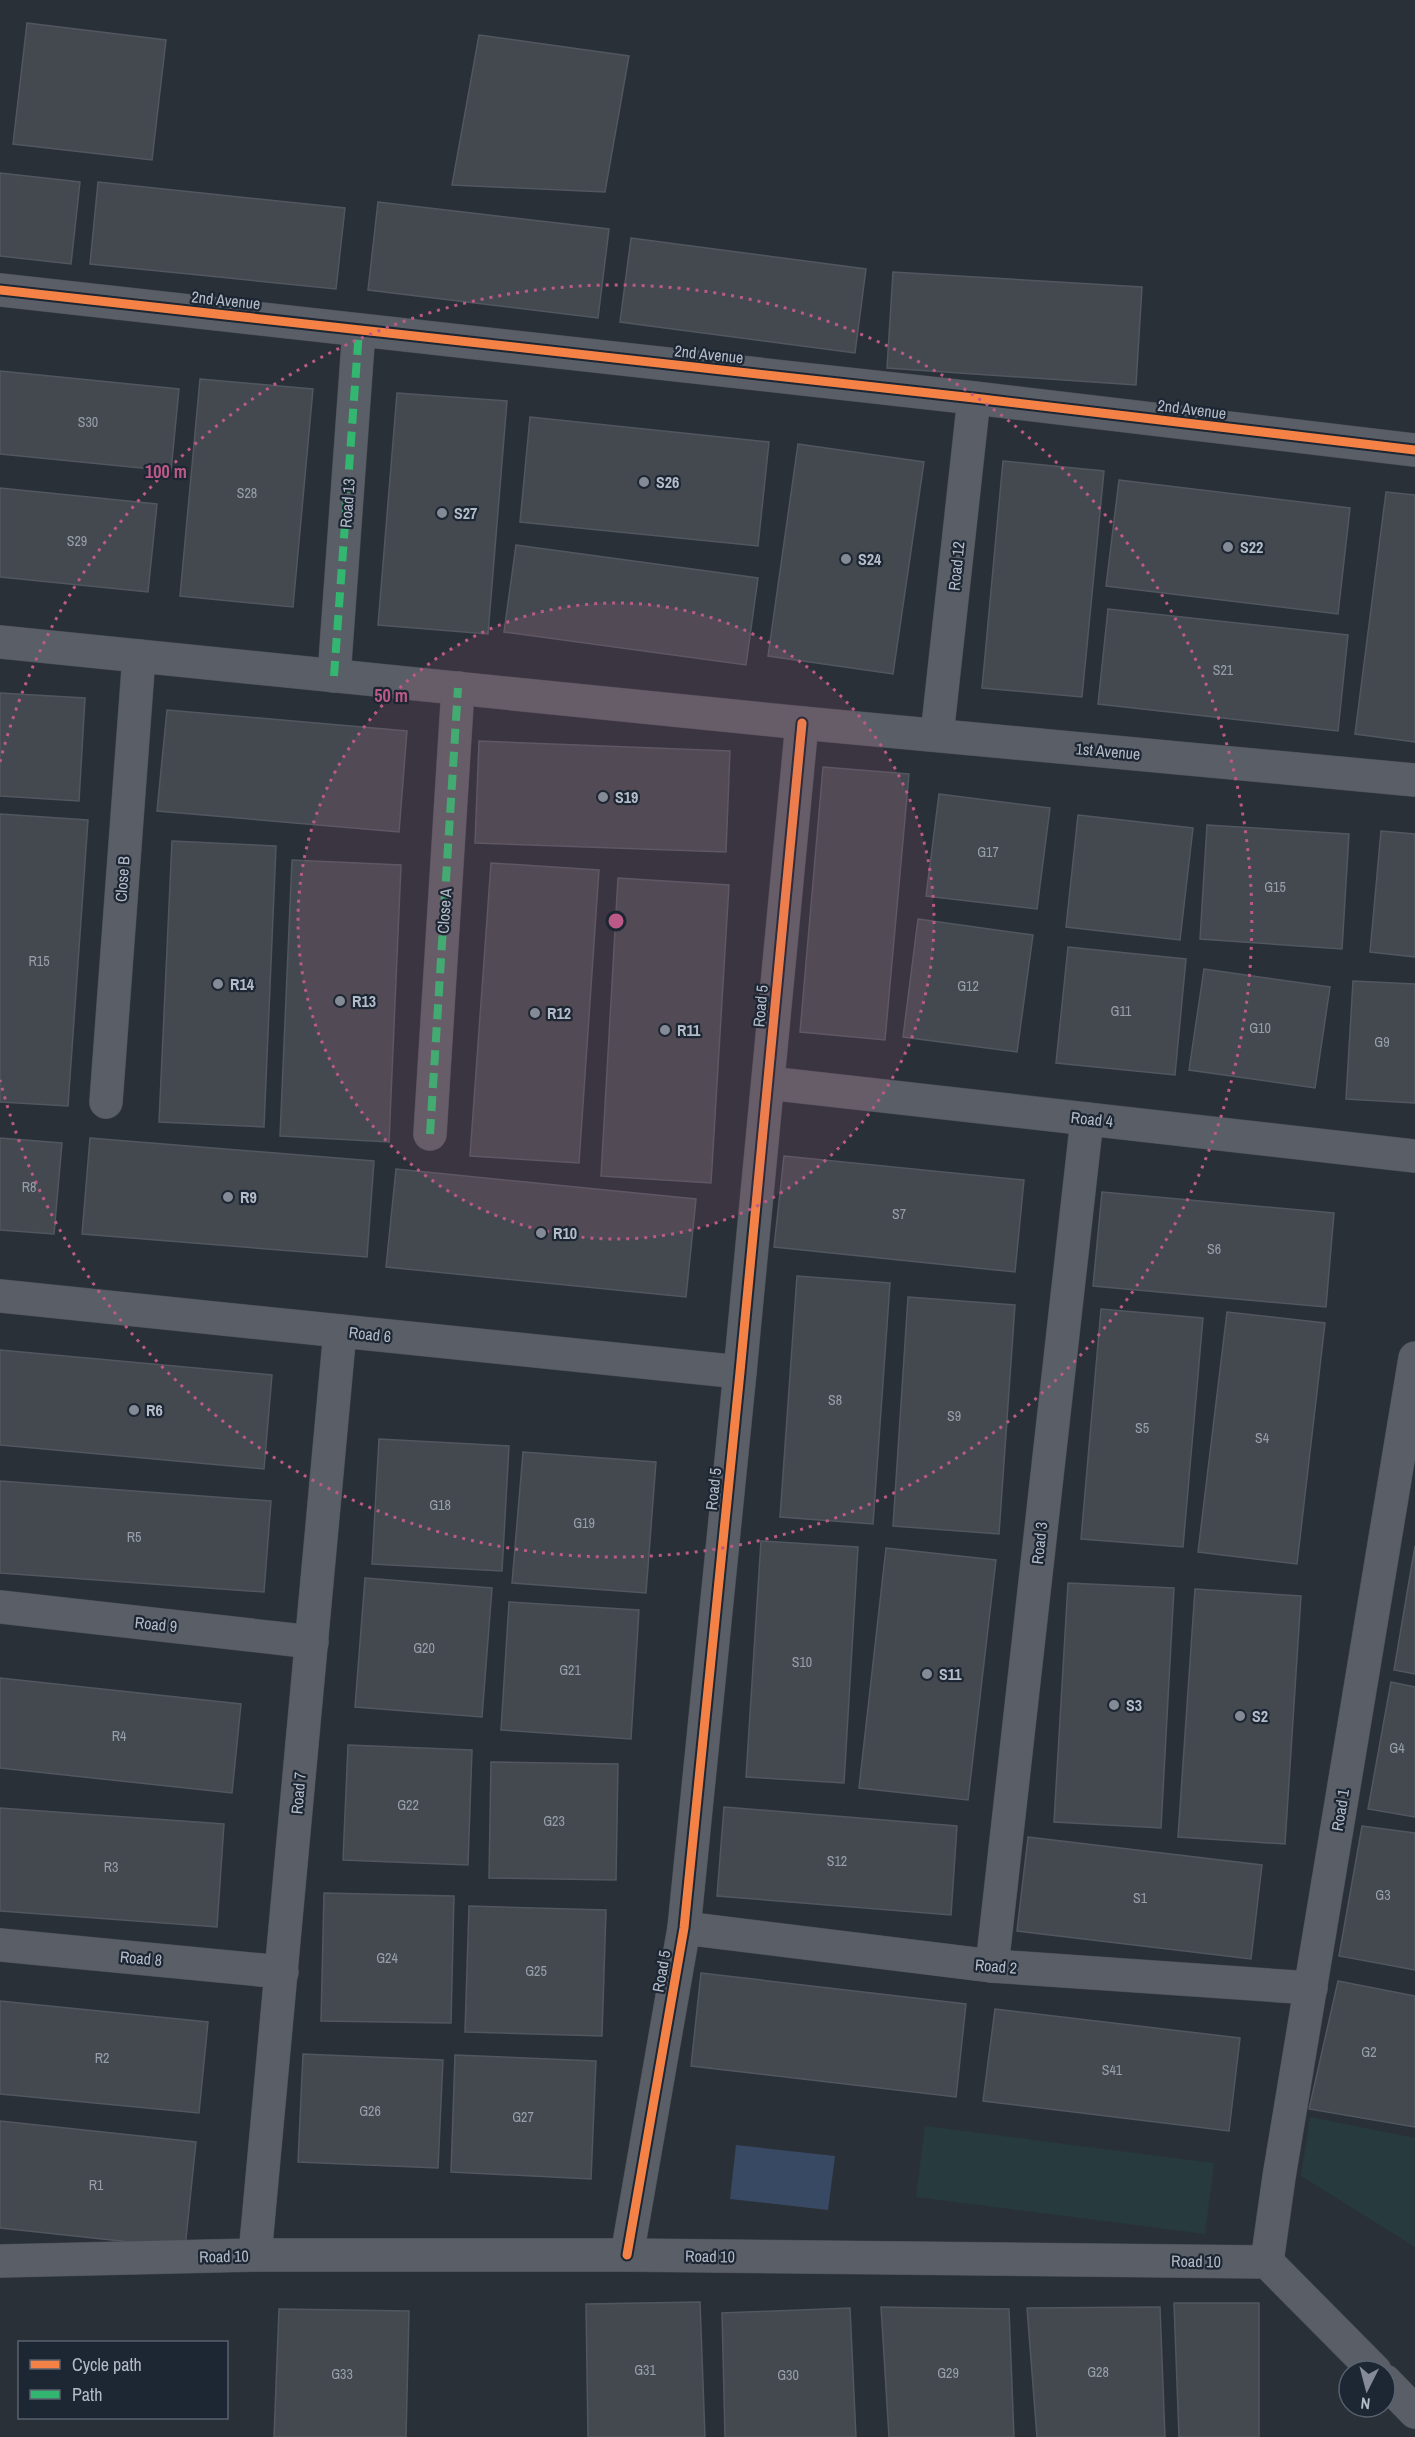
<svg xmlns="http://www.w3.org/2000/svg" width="1415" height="2437" font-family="'Archivo Narrow',sans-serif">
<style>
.green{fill:#273a3e}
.water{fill:#384963}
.building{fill:#444950;stroke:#52575f;stroke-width:1.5}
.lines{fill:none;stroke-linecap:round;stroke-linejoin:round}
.street-casing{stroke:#484c53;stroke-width:34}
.street{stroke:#5a5e66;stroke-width:33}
.quiet{stroke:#33b770;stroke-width:8;stroke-dasharray:15 8;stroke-linecap:butt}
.cycleway-casing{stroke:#1d2633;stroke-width:13}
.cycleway{stroke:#f48246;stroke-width:9}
.ring{fill:none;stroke:#bc5a87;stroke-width:3;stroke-dasharray:3 6}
.poi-dot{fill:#848b96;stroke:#1d2633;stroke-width:2}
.labels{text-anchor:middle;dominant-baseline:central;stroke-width:4.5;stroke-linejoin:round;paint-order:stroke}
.number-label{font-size:14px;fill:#989fab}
.street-label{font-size:16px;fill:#b4bcc9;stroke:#1d2633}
.poi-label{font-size:16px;font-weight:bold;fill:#b4bcc9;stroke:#1d2633;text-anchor:start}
.centre{fill:#bc5a87;stroke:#1d2633;stroke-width:3}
.ring-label{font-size:18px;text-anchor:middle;font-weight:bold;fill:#bc5a87;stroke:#1d2633;stroke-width:4.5;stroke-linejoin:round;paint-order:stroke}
</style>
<rect width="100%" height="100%" fill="#2a3038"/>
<g class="green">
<path d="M1310,2117L1415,2138V2247L1301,2176Z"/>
<path d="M925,2126L1214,2163L1205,2234L916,2197Z"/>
</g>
<path class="water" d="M736,2145L835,2156L828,2210L730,2199Z"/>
<g class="building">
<path d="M27,23L166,40L152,160L13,144Z"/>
<path d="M479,35L629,56L605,192L452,185Z"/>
<path d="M0,173L80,182L71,264L0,256Z"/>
<path d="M98,182L345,208L336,289L90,264Z"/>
<path d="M378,202L609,229L598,318L368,290Z"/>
<path d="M631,238L866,269L855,353L620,322Z"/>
<path d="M893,272L1142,287L1136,385L887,368Z"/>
<path d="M0,371L179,389L171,471L0,454Z"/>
<path d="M200,379L313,389L293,607L180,596Z"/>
<path d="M397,393L507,401L488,634L378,625Z"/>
<path d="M530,417L769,442L758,546L520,522Z"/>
<path d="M798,444L924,462L893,674L768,656Z"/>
<path d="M1003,461L1104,471L1082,697L982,688Z"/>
<path d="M1119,480L1350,508L1338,614L1106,586Z"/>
<path d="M0,488L157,504L148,592L0,577Z"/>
<path d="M1386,492L1415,495V742L1355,734Z"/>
<path d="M516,545L758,578L746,665L504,632Z"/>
<path d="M1108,609L1348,635L1338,731L1098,704Z"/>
<path d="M0,693L85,698L79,801L0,796Z"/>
<path d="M167,710L407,731L399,832L157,811Z"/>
<path d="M479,741L730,751L726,852L475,843Z"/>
<path d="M823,767L909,774L885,1040L800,1032Z"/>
<path d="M939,794L1050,808L1037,909L926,896Z"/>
<path d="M0,814L88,820L68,1106L0,1102Z"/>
<path d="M1078,815L1193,828L1180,940L1066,927Z"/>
<path d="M1207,825L1349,834L1342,949L1200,939Z"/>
<path d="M1381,831L1415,834V957L1370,952Z"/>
<path d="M172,841L276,846L264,1127L159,1122Z"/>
<path d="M292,860L401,865L389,1142L280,1136Z"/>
<path d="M491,863L599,870L579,1163L470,1156Z"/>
<path d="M618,878L729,885L711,1183L601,1176Z"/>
<path d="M918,919L1033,935L1017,1052L903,1037Z"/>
<path d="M1068,947L1186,959L1175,1075L1056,1063Z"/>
<path d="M1204,969L1330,987L1315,1088L1189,1070Z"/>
<path d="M1353,981L1415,984V1103L1346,1099Z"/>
<path d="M0,1138L62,1143L54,1234L0,1230Z"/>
<path d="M90,1138L374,1161L367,1257L82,1234Z"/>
<path d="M784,1156L1024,1180L1015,1272L774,1247Z"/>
<path d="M396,1169L696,1199L686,1297L386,1267Z"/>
<path d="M1102,1192L1334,1213L1326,1307L1093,1286Z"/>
<path d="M797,1276L890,1283L873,1524L780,1517Z"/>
<path d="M908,1297L1015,1305L999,1534L893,1526Z"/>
<path d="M1101,1309L1203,1318L1183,1547L1081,1539Z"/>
<path d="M1227,1312L1325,1323L1297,1564L1198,1552Z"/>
<path d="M0,1350L272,1375L264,1469L0,1445Z"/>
<path d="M379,1439L509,1446L502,1571L372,1564Z"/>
<path d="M523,1452L656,1462L646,1593L512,1583Z"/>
<path d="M0,1481L271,1501L264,1592L0,1573Z"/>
<path d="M761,1541L858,1547L844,1783L746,1777Z"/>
<path d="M1415,1546V1674L1394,1670Z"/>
<path d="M886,1548L996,1560L968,1800L859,1788Z"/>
<path d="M365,1578L492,1588L482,1717L355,1707Z"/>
<path d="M1068,1583L1174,1588L1161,1828L1054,1822Z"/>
<path d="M1195,1589L1301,1596L1285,1844L1178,1837Z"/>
<path d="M509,1602L639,1610L631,1739L501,1730Z"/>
<path d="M0,1678L241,1704L232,1793L0,1768Z"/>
<path d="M1391,1682L1415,1687V1817L1368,1809Z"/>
<path d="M348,1745L472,1750L468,1865L343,1860Z"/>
<path d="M491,1762L618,1764L616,1880L489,1878Z"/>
<path d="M724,1807L957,1826L951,1915L717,1896Z"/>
<path d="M0,1808L224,1824L217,1927L0,1911Z"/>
<path d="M1362,1826L1415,1833V1970L1339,1956Z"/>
<path d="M1028,1837L1262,1865L1251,1959L1017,1931Z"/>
<path d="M324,1893L454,1896L451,2023L321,2021Z"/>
<path d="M469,1906L606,1910L602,2036L465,2032Z"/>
<path d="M701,1973L966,2004L956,2097L691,2066Z"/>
<path d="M1338,1981L1415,1996V2127L1309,2109Z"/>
<path d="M0,2001L208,2022L199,2113L0,2094Z"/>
<path d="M995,2009L1240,2038L1229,2131L983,2101Z"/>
<path d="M303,2054L443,2060L438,2168L298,2162Z"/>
<path d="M455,2055L596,2061L591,2179L451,2172Z"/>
<path d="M0,2121L196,2142L185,2248L0,2228Z"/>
<path d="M700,2302L705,2437H588L586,2304Z"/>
<path d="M1174,2303H1259V2437H1179Z"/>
<path d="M881,2307L1009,2309L1014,2437H889Z"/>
<path d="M1160,2307L1165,2437H1037L1027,2308Z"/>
<path d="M850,2308L856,2437H725L722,2313Z"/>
<path d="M279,2309L409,2311L406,2437H274Z"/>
</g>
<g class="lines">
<defs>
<g id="street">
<path d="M0,290L974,398L1415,450"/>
<path d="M0,642L802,723L1415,780"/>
<path d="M334,676L359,330"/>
<path d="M937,735L974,398"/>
<path d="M768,1083L1415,1156"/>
<path d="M106,1102L139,656"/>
<path d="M430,1134L458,688"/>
<path d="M0,1296L740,1372"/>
<path d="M0,1607L312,1642"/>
<path d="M684,1928L992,1966L1311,1988"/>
<path d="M0,1945L282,1972"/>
<path d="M992,1966L1087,1119"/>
<path d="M255,2255L340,1331"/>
<path d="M627,2255L684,1928L740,1372L802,723"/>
<path d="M0,2261L255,2255H627L1267,2262L1375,2371"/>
<path d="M1267,2262L1279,2177L1415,1358"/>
<path d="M1385,2381L1415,2412"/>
</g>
</defs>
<use href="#street" class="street-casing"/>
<use href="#street" class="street"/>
<g class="quiet">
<path d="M334,676L359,330"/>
<path d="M430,1134L458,688"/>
</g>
<defs>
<g id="cycleway">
<path d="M0,290L974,398L1415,450"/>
<path d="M627,2255L684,1928L740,1372L802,723"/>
</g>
</defs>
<use href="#cycleway" class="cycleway-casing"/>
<use href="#cycleway" class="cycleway"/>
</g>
<circle cx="616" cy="921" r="318" fill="#bc5a87" fill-opacity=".12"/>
<g class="ring">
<circle cx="616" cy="921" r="318"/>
<path d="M0 762A636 636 0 1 1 0 1080"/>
</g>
<g class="poi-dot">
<circle cx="644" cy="482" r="6"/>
<circle cx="442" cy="513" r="6"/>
<circle cx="1228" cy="547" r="6"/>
<circle cx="846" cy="559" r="6"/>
<circle cx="603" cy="797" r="6"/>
<circle cx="218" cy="984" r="6"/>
<circle cx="340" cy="1001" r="6"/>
<circle cx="535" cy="1013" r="6"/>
<circle cx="665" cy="1030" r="6"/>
<circle cx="228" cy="1197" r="6"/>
<circle cx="541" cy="1233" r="6"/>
<circle cx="134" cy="1410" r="6"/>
<circle cx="927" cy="1674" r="6"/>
<circle cx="1114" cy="1705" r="6"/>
<circle cx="1240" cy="1716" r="6"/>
</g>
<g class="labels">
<g class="number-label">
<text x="88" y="422">S30</text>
<text x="247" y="493">S28</text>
<text x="77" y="541">S29</text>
<text x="1223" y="670">S21</text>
<text x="988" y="852">G17</text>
<text x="1275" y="887">G15</text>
<text x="39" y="961">R15</text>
<text x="968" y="986">G12</text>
<text x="1121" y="1011">G11</text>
<text x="1260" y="1028">G10</text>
<text x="1382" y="1042">G9</text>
<text x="29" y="1187">R8</text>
<text x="899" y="1214">S7</text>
<text x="1214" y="1249">S6</text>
<text x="835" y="1400">S8</text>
<text x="954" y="1416">S9</text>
<text x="1142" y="1428">S5</text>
<text x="1262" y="1438">S4</text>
<text x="440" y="1505">G18</text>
<text x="584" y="1523">G19</text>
<text x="134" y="1537">R5</text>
<text x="424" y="1648">G20</text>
<text x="802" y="1662">S10</text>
<text x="570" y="1670">G21</text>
<text x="119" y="1736">R4</text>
<text x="1397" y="1748">G4</text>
<text x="408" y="1805">G22</text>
<text x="554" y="1821">G23</text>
<text x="837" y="1861">S12</text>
<text x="111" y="1867">R3</text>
<text x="1383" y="1895">G3</text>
<text x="1140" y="1898">S1</text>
<text x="387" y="1958">G24</text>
<text x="536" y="1971">G25</text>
<text x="1369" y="2052">G2</text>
<text x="102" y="2058">R2</text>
<text x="1112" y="2070">S41</text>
<text x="370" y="2111">G26</text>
<text x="523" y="2117">G27</text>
<text x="96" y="2185">R1</text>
<text x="645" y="2370">G31</text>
<text x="1098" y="2372">G28</text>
<text x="948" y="2373">G29</text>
<text x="342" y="2374">G33</text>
<text x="788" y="2375">G30</text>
</g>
<g class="street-label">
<text transform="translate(226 300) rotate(6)">2nd Avenue</text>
<text transform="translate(709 354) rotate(6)">2nd Avenue</text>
<text transform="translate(1192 409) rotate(7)">2nd Avenue</text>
<text transform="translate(347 503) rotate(-86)">Road 13</text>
<text transform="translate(956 566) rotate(-84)">Road 12</text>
<text transform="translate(1108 751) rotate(5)">1st Avenue</text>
<text transform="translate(122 879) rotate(-86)">Close B</text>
<text transform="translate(444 911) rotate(-86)">Close A</text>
<text transform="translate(760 1006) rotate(-85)">Road 5</text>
<text transform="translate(1092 1119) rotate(6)">Road 4</text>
<text transform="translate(370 1334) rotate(6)">Road 6</text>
<text transform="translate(713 1489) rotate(-84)">Road 5</text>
<text transform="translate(1039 1543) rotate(-84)">Road 3</text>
<text transform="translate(156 1624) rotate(6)">Road 9</text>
<text transform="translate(298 1793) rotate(-85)">Road 7</text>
<text transform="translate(1340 1810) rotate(-81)">Road 1</text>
<text transform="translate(141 1958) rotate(5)">Road 8</text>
<text transform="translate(996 1966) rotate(5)">Road 2</text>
<text transform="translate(661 1971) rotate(-80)">Road 5</text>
<text transform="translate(224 2256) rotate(-1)">Road 10</text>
<text transform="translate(710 2256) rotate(1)">Road 10</text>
<text transform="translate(1196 2261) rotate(1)">Road 10</text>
</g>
<g class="poi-label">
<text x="656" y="482">S26</text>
<text x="454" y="513">S27</text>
<text x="1240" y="547">S22</text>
<text x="858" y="559">S24</text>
<text x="615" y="797">S19</text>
<text x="230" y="984">R14</text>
<text x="352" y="1001">R13</text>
<text x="547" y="1013">R12</text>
<text x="677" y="1030">R11</text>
<text x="240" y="1197">R9</text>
<text x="553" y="1233">R10</text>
<text x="146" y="1410">R6</text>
<text x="939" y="1674">S11</text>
<text x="1126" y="1705">S3</text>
<text x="1252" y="1716">S2</text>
</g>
</g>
<circle cx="616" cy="921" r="9" class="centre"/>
<g class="ring-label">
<text x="166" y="478">100 m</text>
<text x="391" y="702">50 m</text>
</g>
<rect x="18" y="2341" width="210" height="78" fill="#1d2633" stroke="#59626f" stroke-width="1.5"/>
<rect x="30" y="2360" width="30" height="9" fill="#f48246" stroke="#59626f" stroke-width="1.5"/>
<text x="72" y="2371" font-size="18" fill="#b4bcc9">Cycle path</text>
<rect x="30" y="2390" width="30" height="9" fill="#33b770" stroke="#59626f" stroke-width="1.5"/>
<text x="72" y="2401" font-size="18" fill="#b4bcc9">Path</text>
<g transform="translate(1367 2389) rotate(186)"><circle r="28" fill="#1d2633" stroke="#59626f" stroke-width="1.5"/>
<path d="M0-4.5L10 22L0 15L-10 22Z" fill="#848b96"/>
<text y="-9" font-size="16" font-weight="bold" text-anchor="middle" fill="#b4bcc9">N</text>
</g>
</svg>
